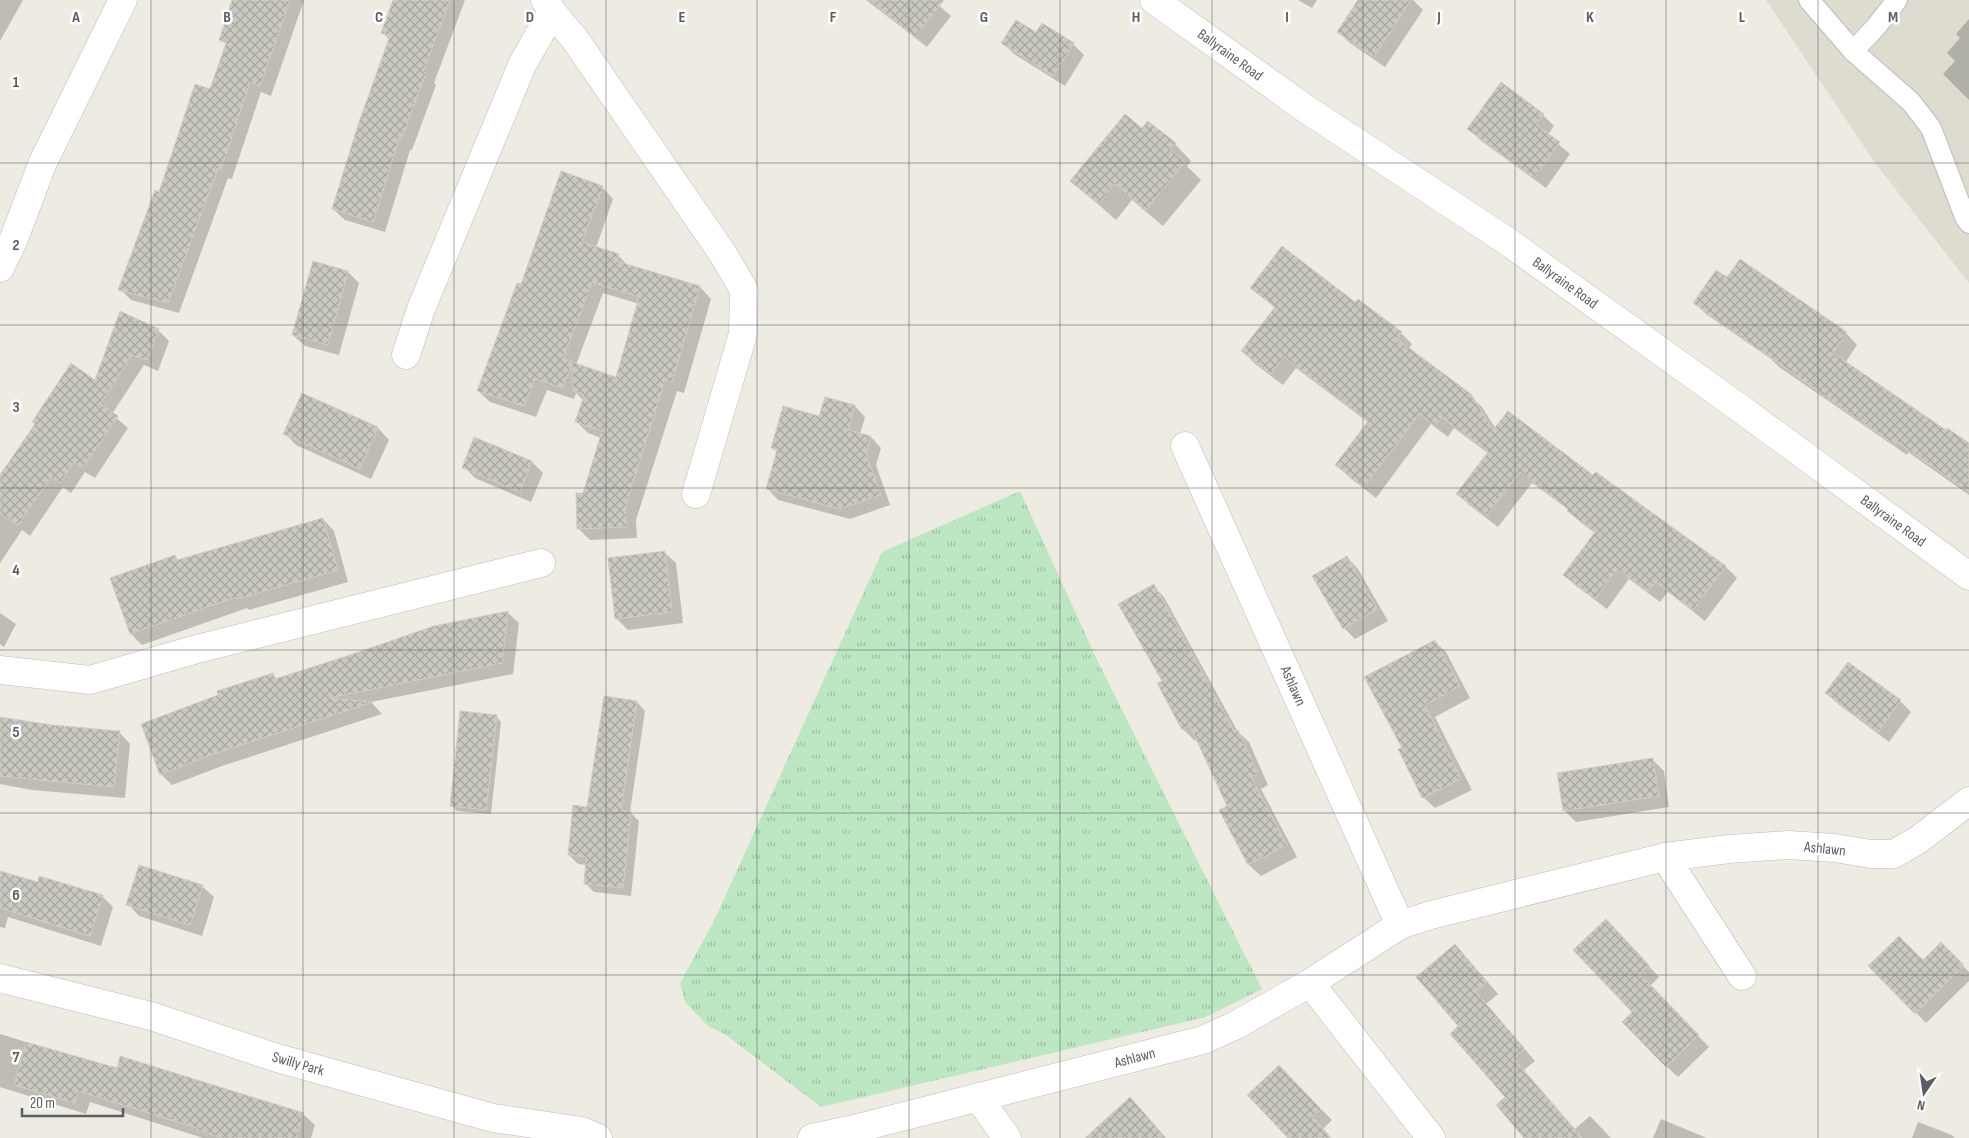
<svg xmlns="http://www.w3.org/2000/svg" width="1969" height="1138" font-family="'Sofia Sans Condensed',sans-serif">
<style>
.education{fill:#dedcd0}
.grass{fill:url(#grass-tufts)}
.shadow{fill:#0003;fill-rule:evenodd}
.building{fill:url(#building-cross-hatch);stroke:#d2cfc0;fill-rule:evenodd}
.lines{fill:none;stroke-linecap:round;stroke-linejoin:round}
.lane-casing{stroke:#babbc1;stroke-width:22}
.street-casing{stroke:#babbc1;stroke-width:29}
.secondary-casing{stroke:#bbbdc4;stroke-width:29}
.lane{stroke:#fff;stroke-width:20}
.street{stroke:#fff;stroke-width:28}
.secondary{stroke:#fff;stroke-width:28}
.grid{fill:none;stroke:#5a5d63;stroke-width:1;stroke-opacity:0.55}
.labels{text-anchor:middle;dominant-baseline:central;stroke-width:5;stroke-linejoin:round;paint-order:stroke}
.street-label{font-size:15px;fill:#5a5d63;stroke:#fff}
.grid-label{font-size:16px;text-anchor:middle;font-weight:bold;fill:#5a5d63;stroke:#fff;stroke-width:5;stroke-linejoin:round;paint-order:stroke}
</style>
<defs>
<pattern id="grass-tufts" width="24" height="20" patternUnits="userSpaceOnUse" patternTransform="scale(1.25)"><rect width="24" height="20" fill="#bde6c3"/><path d="M3 7l-1-3M5 7V3M7 7l1-3M15 17l-1-3M17 17v-4M19 17l1-3" fill="none" stroke="#9dbea2"/></pattern>
<pattern id="building-cross-hatch" width="8" height="8" patternUnits="userSpaceOnUse" patternTransform="scale(1.25)"><rect width="8" height="8" fill="#cac9c1"/><path d="M0 0l8 8M0 8l8-8" fill="none" stroke="#a7a6a0"/></pattern>
</defs>
<rect width="100%" height="100%" fill="#eeece2"/>
<path class="education" d="M1766,0H1969V283L1875,163Z"/>
<path class="grass" d="M1020,491L1099,664L1262,989L1206,1017L821,1107L726,1035L708,1026L685,1002L680,983L713,923L882,552Z"/>
<g class="shadow">
<path d="M0,0H23L0,41Z"/>
<path d="M242,0H304L271,96L261,92L232,179L228,178L179,313L131,300L120,289L160,193L211,91Z"/>
<path d="M394,0H465L434,83L436,85L412,150H410L385,232L345,220L333,209L390,40L382,32Z"/>
<path d="M866,0H933L951,16L927,47Z"/>
<path d="M1298,0H1317L1312,8Z"/>
<path d="M1360,0H1413L1423,10L1385,67L1350,43L1338,32Z"/>
<path d="M1969,19V100L1943,74L1955,61L1947,53L1960,38L1956,34Z"/>
<path d="M1037,34L1073,44L1084,55L1065,86L1014,54L1003,43Z"/>
<path d="M1543,115L1554,126L1548,135L1570,154L1546,188L1480,140L1469,129Z"/>
<path d="M1143,129L1175,144L1191,161L1187,166L1201,180L1163,226L1132,200L1116,220L1072,181Z"/>
<path d="M602,187L613,199L596,248L618,255L628,266L700,287L711,299L684,393L677,391L636,520L637,538L590,540L578,528L584,494L601,438L588,433L577,422L583,400L576,393L574,399L547,390L536,417L490,402L478,391L522,286ZM603,293L639,304L617,378L576,365Z"/>
<path d="M314,263L348,272L359,283L339,355L305,346L293,335Z"/>
<path d="M1728,279L1803,303L1846,333L1857,345L1845,363L1946,432L1969,444V495L1908,452L1907,455L1779,367L1771,359L1706,314L1695,303Z"/>
<path d="M1252,288L1355,304L1401,333L1412,344L1409,349L1470,395L1482,407L1496,429L1593,477L1596,474L1726,567L1737,578L1705,621L1668,592L1660,602L1629,579L1607,609L1576,586L1565,575L1596,534L1580,522L1569,510L1532,483L1498,527L1469,505L1458,494L1489,454L1454,428L1448,437L1431,424L1376,498L1349,477L1337,465L1369,423L1296,368L1283,385L1254,363L1243,351L1276,309Z"/>
<path d="M158,330L169,341L158,371L144,365L112,414L128,428L95,478L85,472L71,493L63,487L30,536L22,530L0,563V477L95,382Z"/>
<path d="M303,395L378,428L389,440L371,479L296,445L285,434Z"/>
<path d="M855,406L865,417L860,434L871,437L881,448L876,465L890,505L850,519L778,500L768,489L778,453L773,448L820,418Z"/>
<path d="M475,439L532,462L543,473L531,502L475,478L464,467Z"/>
<path d="M323,519L334,531L348,582L249,610L247,608L142,645L131,634L175,556L179,561Z"/>
<path d="M664,552L676,563L683,623L628,630L617,619L609,559Z"/>
<path d="M1347,557L1358,569L1388,621L1355,639L1344,628Z"/>
<path d="M1153,586L1164,597L1238,732L1249,742L1268,785L1261,789L1297,857L1261,876L1249,865L1221,811L1228,807L1198,739L1195,741L1183,729L1159,683L1163,681Z"/>
<path d="M507,612L519,623L513,674L371,702L382,714L222,766L172,785L161,774L273,675L277,679Z"/>
<path d="M0,613L16,624L4,647L0,644Z"/>
<path d="M1434,641L1446,652L1470,698L1435,717L1472,790L1435,808L1423,797L1404,748Z"/>
<path d="M1827,693L1900,701L1911,712L1889,742L1838,704Z"/>
<path d="M637,702L645,711L630,812L639,821L631,896L594,892L585,883L587,865L578,864L569,855Z"/>
<path d="M496,716L501,722L491,814L457,811L451,805Z"/>
<path d="M0,718L52,726L119,732L130,744L125,798L32,790L0,784Z"/>
<path d="M1652,759L1664,771L1669,807L1576,822L1565,811Z"/>
<path d="M0,872L38,883L102,896L113,907L101,946L8,917L5,928L0,927Z"/>
<path d="M202,886L214,897L202,936L139,916L128,904Z"/>
<path d="M1617,932L1659,977L1650,986L1709,1047L1678,1077L1666,1066L1634,1012Z"/>
<path d="M1941,944L1969,972V981L1926,1023L1870,966L1923,962Z"/>
<path d="M1466,957L1498,994L1486,1004L1535,1061L1524,1070L1575,1129L1590,1116L1611,1138H1526L1507,1097L1460,1026Z"/>
<path d="M0,1034L117,1070L303,1114L315,1125L311,1138H203L90,1102L86,1114L0,1087Z"/>
<path d="M1279,1067L1332,1120L1323,1129L1331,1138H1290Z"/>
<path d="M1661,1119L1707,1138H1653Z"/>
<path d="M1918,1122L1952,1135L1955,1138H1912Z"/>
</g>
<g class="building">
<path d="M232,0H290L260,86L250,82L221,169L218,168L168,303L118,290L155,190L159,192L195,84L210,89L226,43L219,40Z"/>
<path d="M393,0H450L423,72L426,73L401,140L399,139L373,222L332,209L359,122L390,36L381,33Z"/>
<path d="M869,0H944L915,37Z"/>
<path d="M1358,0H1411L1374,57L1337,32Z"/>
<path d="M1016,20L1036,32L1042,23L1074,43L1053,76L1001,43Z"/>
<path d="M1501,82L1544,114L1536,125L1560,142L1534,178L1467,129Z"/>
<path d="M1125,114L1142,128L1148,121L1176,143L1170,150L1185,162L1146,210L1115,184L1098,204L1070,181Z"/>
<path d="M561,171L603,186L582,242L619,254L616,261L700,286L672,382L665,380L625,508L626,527L577,529L576,493H583L602,431L575,422L584,395L573,391L572,365L562,388L535,379L524,406L477,391L517,283L521,284ZM592,282L639,297L616,377L563,359Z"/>
<path d="M1282,246L1355,302L1358,299L1402,332L1397,339L1471,394L1493,430L1508,411L1593,475L1596,472L1726,566L1693,610L1655,582L1648,592L1617,569L1595,599L1563,575L1595,532L1567,511L1568,509L1520,472L1486,516L1456,494L1488,452L1442,417L1435,426L1419,414L1364,487L1335,465L1368,421L1284,357L1271,374L1241,351L1275,307L1250,288Z"/>
<path d="M1740,259L1847,332L1833,353L1946,430L1947,428L1969,443V492L1897,442L1895,445L1836,404L1693,303L1716,270L1727,277Z"/>
<path d="M313,261L348,271L328,345L292,335Z"/>
<path d="M120,311L159,329L147,360L132,355L100,404L118,416L83,468L74,462L60,483L51,477L18,525L0,513V475L35,424L32,422L71,363L95,380Z"/>
<path d="M302,393L378,427L360,469L283,434Z"/>
<path d="M825,397L855,405L848,430L871,436L866,454L881,495L839,509L766,489L777,450L771,448L783,406L819,416Z"/>
<path d="M474,437L532,461L520,492L462,468Z"/>
<path d="M323,518L338,570L237,599L236,597L130,634L110,578L175,555L177,560Z"/>
<path d="M665,551L672,612L615,619L608,558Z"/>
<path d="M1347,556L1377,609L1343,629L1312,576Z"/>
<path d="M1154,584L1234,731L1238,730L1258,774L1251,777L1287,845L1248,865L1219,810L1227,806L1190,726L1182,730L1157,683L1162,681L1118,604Z"/>
<path d="M508,611L502,663L329,698L373,702L210,755L160,775L141,724L218,695L217,691L273,673L275,679L350,655L434,626Z"/>
<path d="M1435,640L1460,686L1425,705L1461,779L1422,798L1398,749L1402,748L1364,677Z"/>
<path d="M1848,662L1901,700L1878,732L1825,693Z"/>
<path d="M604,696L637,701L621,810L631,811L623,888L584,884L586,857L568,855L573,805L587,807Z"/>
<path d="M460,711L497,715L486,810L450,806Z"/>
<path d="M0,717L52,725L120,731L114,787L0,776Z"/>
<path d="M1653,758L1659,796L1563,811L1557,773Z"/>
<path d="M139,865L203,885L190,925L126,905Z"/>
<path d="M0,871L38,882L39,876L103,895L90,936L0,908Z"/>
<path d="M1606,919L1649,965L1640,974L1699,1035L1666,1067L1622,1022L1632,1012L1573,950Z"/>
<path d="M1899,936L1923,960L1941,942L1964,965L1915,1014L1868,966Z"/>
<path d="M1455,944L1487,982L1476,992L1525,1049L1513,1058L1582,1138H1524L1496,1105L1505,1097L1450,1034L1458,1026L1416,977Z"/>
<path d="M26,1042L117,1068L120,1056L304,1113L296,1138H223L197,1130V1128L78,1091L75,1103L14,1085Z"/>
<path d="M1279,1065L1321,1109L1313,1117L1331,1138H1288L1247,1095Z"/>
<path d="M1130,1097L1166,1138H1085Z"/>
</g>
<g class="lines">
<defs>
<g id="lane">
<path d="M1809,0L1853,51L1911,102L1931,128L1965,217L1969,223"/>
<path d="M1853,51L1875,28L1897,0"/>
</g>
<g id="street">
<path d="M545,0L552,12L574,38L723,254L744,290L743,334L696,494"/>
<path d="M0,268L13,241L43,162L123,0"/>
<path d="M406,355L421,309L522,65L552,12"/>
<path d="M1185,446L1400,925"/>
<path d="M0,670L90,680L197,649L541,563"/>
<path d="M1665,857L1742,976"/>
<path d="M0,978L151,1016L277,1058L493,1118L582,1131L598,1138"/>
<path d="M1310,983L1431,1138"/>
<path d="M978,1097L1007,1138"/>
<path d="M812,1138L854,1129L1203,1040L1236,1025L1310,983L1400,925L1431,915L1665,857L1729,849L1788,845L1835,848L1871,854H1894L1918,840L1969,801"/>
</g>
<path id="secondary" d="M1154,0L1306,109L1504,239L1741,409L1969,576"/>
</defs>
<use href="#lane" class="lane-casing"/>
<use href="#street" class="street-casing"/>
<use href="#secondary" class="secondary-casing"/>
<use href="#lane" class="lane"/>
<use href="#street" class="street"/>
<use href="#secondary" class="secondary"/>
</g>
<path class="grid" d="M151,0V1138M303,0V1138M454,0V1138M606,0V1138M757,0V1138M909,0V1138M1060,0V1138M1212,0V1138M1363,0V1138M1515,0V1138M1666,0V1138M1818,0V1138M0,163H1969M0,325H1969M0,488H1969M0,650H1969M0,813H1969M0,975H1969"/>
<g class="labels">
<g class="street-label">
<text transform="translate(1230 55) rotate(36)">Ballyraine Road</text>
<text transform="translate(1565 283) rotate(36)">Ballyraine Road</text>
<text transform="translate(1893 521) rotate(36)">Ballyraine Road</text>
<text transform="translate(1293 686) rotate(66)">Ashlawn</text>
<text transform="translate(1825 849) rotate(6)">Ashlawn</text>
<text transform="translate(1135 1058) rotate(-15)">Ashlawn</text>
<text transform="translate(298 1064) rotate(16)">Swilly Park</text>
</g>
</g>
<g class="grid-label">
<text x="76" y="22">A</text>
<text x="227" y="22">B</text>
<text x="379" y="22">C</text>
<text x="530" y="22">D</text>
<text x="682" y="22">E</text>
<text x="833" y="22">F</text>
<text x="984" y="22">G</text>
<text x="1136" y="22">H</text>
<text x="1287" y="22">I</text>
<text x="1439" y="22">J</text>
<text x="1590" y="22">K</text>
<text x="1742" y="22">L</text>
<text x="1893" y="22">M</text>
<text x="16" y="87">1</text>
<text x="16" y="250">2</text>
<text x="16" y="412">3</text>
<text x="16" y="575">4</text>
<text x="16" y="737">5</text>
<text x="16" y="900">6</text>
<text x="16" y="1062">7</text>
</g>
<g transform="translate(1924 1093) rotate(193)" stroke="#ffffff" stroke-width="4" paint-order="stroke">
<path d="M0-4L9 19L0 12L-9 19Z" fill="#5a5d63"/>
<text y="-8" font-size="14" font-weight="bold" text-anchor="middle" fill="#5a5d63">N</text>
</g>
<path d="M22 1108v8h101v-8" fill="none" stroke="#5a5d63" stroke-width="2.5"/>
<text x="30" y="1108" font-size="15" fill="#5a5d63" stroke="#ffffff" stroke-width="4" paint-order="stroke">20 m</text>
</svg>
